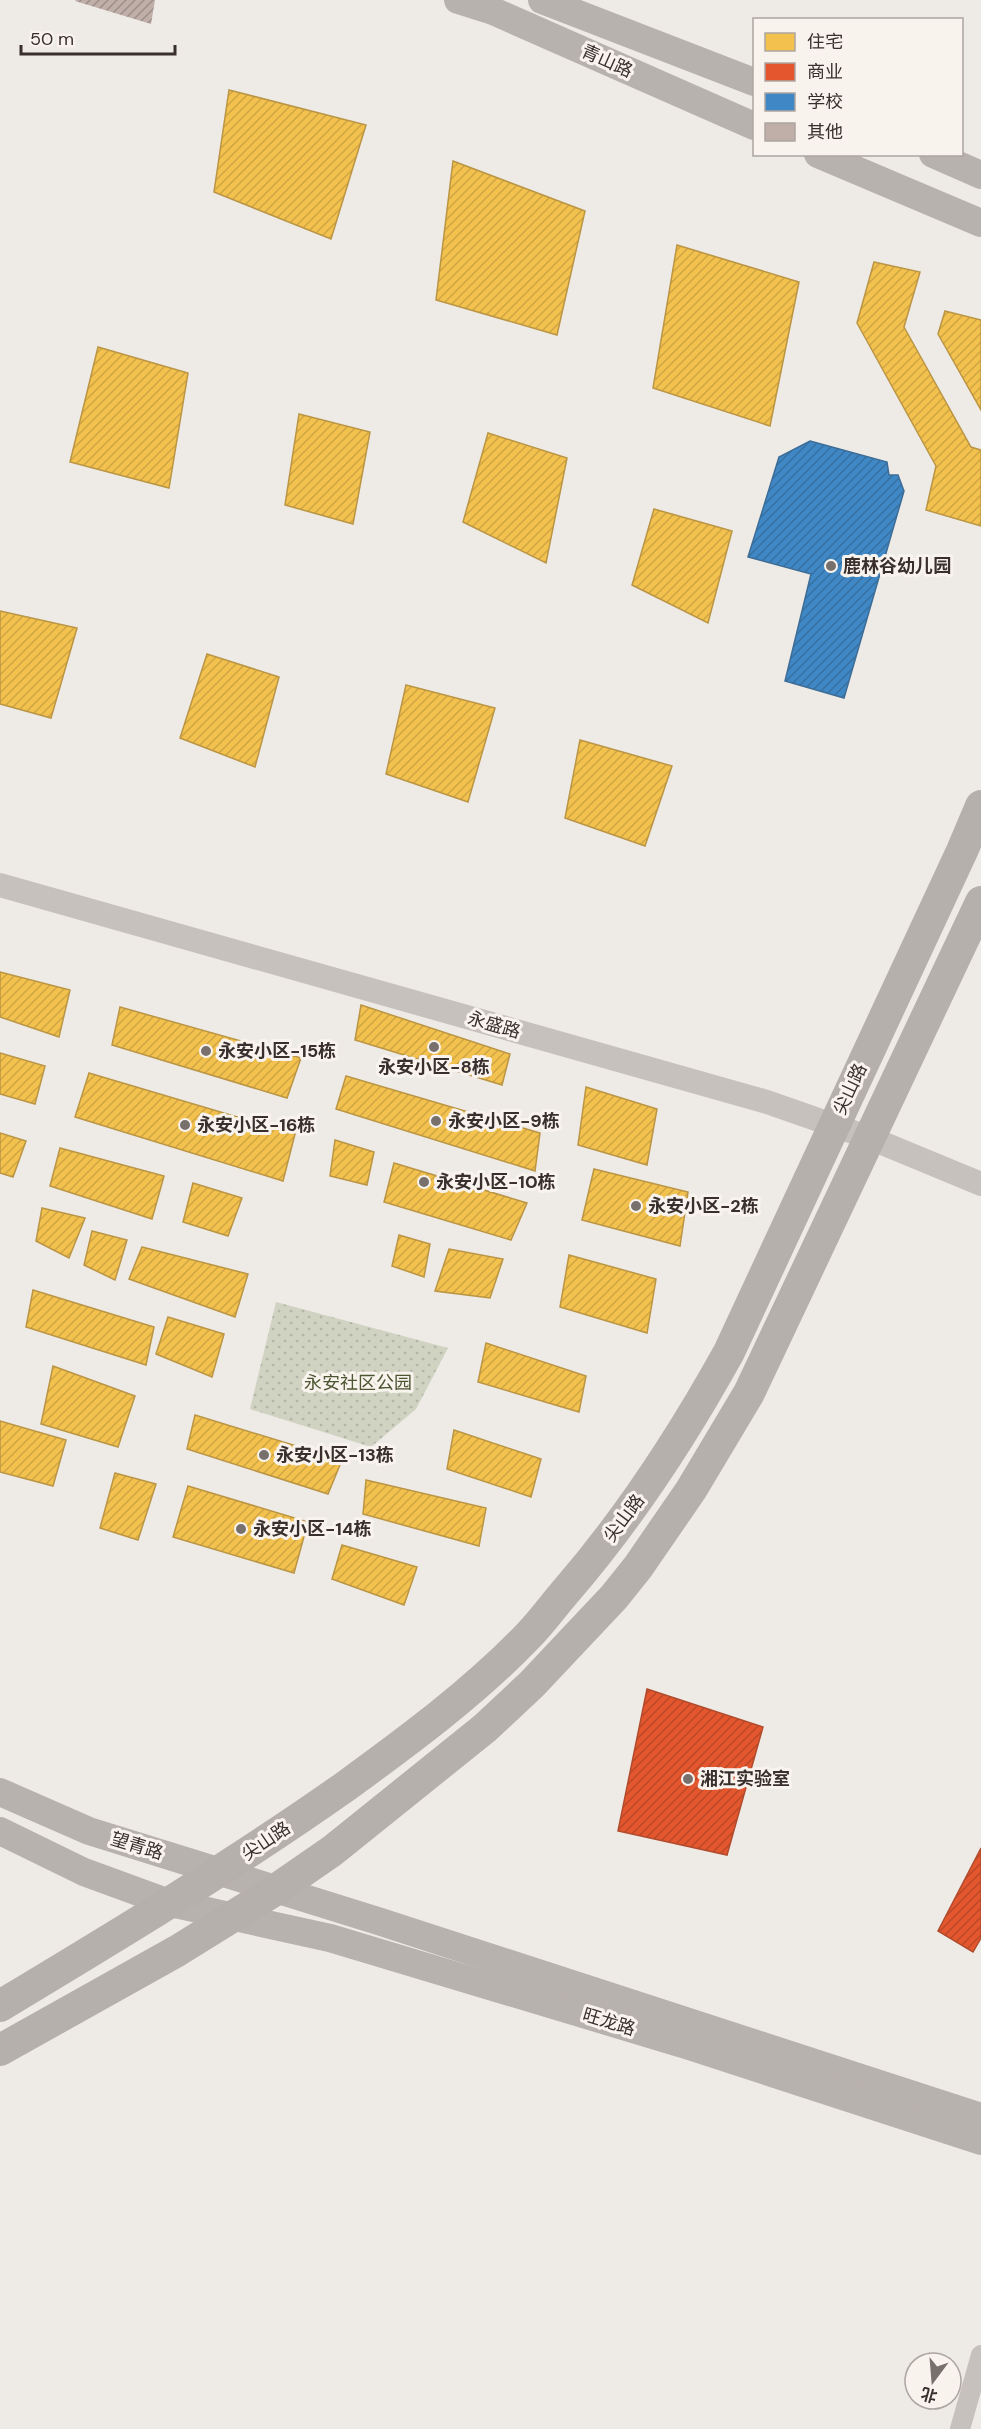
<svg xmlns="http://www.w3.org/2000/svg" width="981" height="2429" font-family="'DM Sans','Noto Sans SC',sans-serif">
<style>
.grass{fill:url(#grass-dots)}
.homes{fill:url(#homes-hatch);stroke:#ba9544;stroke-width:1.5}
.shops{fill:url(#shops-hatch);stroke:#b14b2d;stroke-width:1.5}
.schools{fill:url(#schools-hatch);stroke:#3d6d97;stroke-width:1.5}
.building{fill:url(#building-hatch)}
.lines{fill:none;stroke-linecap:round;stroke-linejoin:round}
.minor{stroke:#c7c1be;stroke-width:20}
.tertiary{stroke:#c7c1be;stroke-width:24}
.secondary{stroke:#b8b2ae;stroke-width:28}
.primary{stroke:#b6b0ad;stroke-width:32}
.poi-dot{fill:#78706d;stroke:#f9f3ee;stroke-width:2}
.labels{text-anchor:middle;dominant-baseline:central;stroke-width:6;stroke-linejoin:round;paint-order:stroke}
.street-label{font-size:18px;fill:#392f2c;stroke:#f9f3ee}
.poi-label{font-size:18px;font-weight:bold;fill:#392f2c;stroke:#f9f3ee;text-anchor:start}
.park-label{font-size:18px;fill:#4b5531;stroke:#f9f3ee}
</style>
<defs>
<pattern id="grass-dots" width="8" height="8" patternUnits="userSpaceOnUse" patternTransform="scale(1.5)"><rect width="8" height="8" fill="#d0d3c1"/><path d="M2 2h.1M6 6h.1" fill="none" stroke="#b3b5a6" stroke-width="1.8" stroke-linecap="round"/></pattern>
<pattern id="homes-hatch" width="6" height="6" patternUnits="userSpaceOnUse" patternTransform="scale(1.5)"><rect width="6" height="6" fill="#f2c14e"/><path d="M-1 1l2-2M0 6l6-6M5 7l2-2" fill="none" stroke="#d0a644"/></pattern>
<pattern id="shops-hatch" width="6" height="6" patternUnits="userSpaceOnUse" patternTransform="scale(1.5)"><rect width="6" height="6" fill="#e4572e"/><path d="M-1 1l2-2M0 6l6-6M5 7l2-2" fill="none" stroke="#ba4827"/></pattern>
<pattern id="schools-hatch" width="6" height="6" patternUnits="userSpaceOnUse" patternTransform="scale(1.5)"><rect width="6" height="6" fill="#3f88c5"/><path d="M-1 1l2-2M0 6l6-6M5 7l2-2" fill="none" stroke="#3670a0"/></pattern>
<pattern id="building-hatch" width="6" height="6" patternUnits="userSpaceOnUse" patternTransform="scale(1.5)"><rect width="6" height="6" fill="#c0aea8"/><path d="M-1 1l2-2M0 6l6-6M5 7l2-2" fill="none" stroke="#9d8e89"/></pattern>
</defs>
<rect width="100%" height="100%" fill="#eeeae6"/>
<path class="grass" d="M276,1302L448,1348L416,1409L371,1447L250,1409Z"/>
<g class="homes">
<path d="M229,90L366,125L331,239L214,192Z"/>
<path d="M453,161L585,211L557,335L436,300Z"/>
<path d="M677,245L799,282L770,426L653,388Z"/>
<path d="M874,262L920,272L904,327L971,447L981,450V526L926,510L936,466L857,323Z"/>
<path d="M945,311L981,320V410L938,334Z"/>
<path d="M98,347L188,373L169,488L70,462Z"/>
<path d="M299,414L370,432L353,524L285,505Z"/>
<path d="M488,433L567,458L546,563L463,522Z"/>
<path d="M654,509L732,531L708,623L632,585Z"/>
<path d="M0,611L77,628L51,718L0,704Z"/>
<path d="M207,654L279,677L255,767L180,738Z"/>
<path d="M406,685L495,708L468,802L386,774Z"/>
<path d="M580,740L672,766L645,846L565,818Z"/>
<path d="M0,972L70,990L59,1037L0,1017Z"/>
<path d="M361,1005L510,1054L502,1085L355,1040Z"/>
<path d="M120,1007L301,1058L287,1098L112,1045Z"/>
<path d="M0,1053L45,1066L35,1104L0,1094Z"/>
<path d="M89,1073L295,1134L283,1181L75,1117Z"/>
<path d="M346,1076L540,1133L535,1171L336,1109Z"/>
<path d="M586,1087L657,1109L647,1165L578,1145Z"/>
<path d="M0,1133L26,1141L13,1177L0,1173Z"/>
<path d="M335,1140L374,1152L367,1185L330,1176Z"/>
<path d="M60,1148L164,1176L152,1219L50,1186Z"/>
<path d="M394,1163L527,1203L511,1240L384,1202Z"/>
<path d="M594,1169L688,1192L680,1246L582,1220Z"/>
<path d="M193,1183L242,1198L228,1236L183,1222Z"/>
<path d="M42,1208L85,1218L69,1258L36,1241Z"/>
<path d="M92,1231L127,1240L115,1280L84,1265Z"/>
<path d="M399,1235L430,1244L424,1277L392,1266Z"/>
<path d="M142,1247L248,1274L235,1317L129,1279Z"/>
<path d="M449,1249L503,1259L490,1298L435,1291Z"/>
<path d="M569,1255L656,1279L647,1333L560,1307Z"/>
<path d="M33,1290L154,1327L146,1365L26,1327Z"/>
<path d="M168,1317L224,1334L212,1377L156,1354Z"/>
<path d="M486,1343L586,1376L579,1412L478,1382Z"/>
<path d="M53,1366L135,1396L118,1447L41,1424Z"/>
<path d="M195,1415L342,1460L328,1494L187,1449Z"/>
<path d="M0,1421L66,1440L53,1486L0,1472Z"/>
<path d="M454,1430L541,1459L531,1497L447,1469Z"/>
<path d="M115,1473L156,1484L138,1540L100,1528Z"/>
<path d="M366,1480L486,1508L479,1546L363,1514Z"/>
<path d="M188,1486L308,1522L294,1573L173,1537Z"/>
<path d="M342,1545L417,1567L404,1605L332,1579Z"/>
</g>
<g class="shops">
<path d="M647,1689L763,1727L727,1855L618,1831Z"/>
<path d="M981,1848V1938L973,1952L938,1931Z"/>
</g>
<path class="schools" d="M810,441L887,462L889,475H898L904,491L844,698L785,681L811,574L748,557L779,457Z"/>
<path class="building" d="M155,0L151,24L75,1L76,0Z"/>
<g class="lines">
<path class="minor" d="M960,2429L981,2355"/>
<path class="tertiary" d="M0,885L767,1102L870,1138L981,1184"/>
<g class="secondary">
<path d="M458,0L493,11L754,126"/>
<path d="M542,0L754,82"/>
<path d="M818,154L981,223"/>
<path d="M933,154L981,175"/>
<path d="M0,1792L89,1831L378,1921L981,2117"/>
<path d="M0,1831L84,1872L166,1902L330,1938L683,2044L981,2141"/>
</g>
<g class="primary">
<path d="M0,2006C118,1935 234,1865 346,1786C409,1740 473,1693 527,1637C541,1623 553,1606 566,1591C630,1517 682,1437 729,1352L962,851L981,806"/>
<path d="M0,2050L177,1951L277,1889L332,1851L485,1728L532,1684L614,1597L638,1567L691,1490L749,1393L981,902"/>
</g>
</g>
<g class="poi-dot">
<circle cx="831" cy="566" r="6"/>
<circle cx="434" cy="1047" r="6"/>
<circle cx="206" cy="1051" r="6"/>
<circle cx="436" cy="1121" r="6"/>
<circle cx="185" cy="1125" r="6"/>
<circle cx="424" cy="1182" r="6"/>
<circle cx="636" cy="1206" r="6"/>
<circle cx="264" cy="1455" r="6"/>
<circle cx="241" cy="1529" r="6"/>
<circle cx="688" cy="1779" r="6"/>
</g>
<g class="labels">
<g class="street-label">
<text transform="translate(607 61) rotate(24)">青山路</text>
<text transform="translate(494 1025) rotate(16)">永盛路</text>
<text transform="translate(850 1089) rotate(-65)">尖山路</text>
<text transform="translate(624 1518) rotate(-53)">尖山路</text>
<text transform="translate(266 1841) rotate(-34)">尖山路</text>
<text transform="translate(137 1846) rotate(17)">望青路</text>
<text transform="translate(609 2022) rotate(17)">旺龙路</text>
</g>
<g class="poi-label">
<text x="843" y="566">鹿林谷幼儿园</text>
<text x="218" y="1051">永安小区-15栋</text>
<text x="434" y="1067" text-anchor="middle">永安小区-8栋</text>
<text x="448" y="1121">永安小区-9栋</text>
<text x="197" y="1125">永安小区-16栋</text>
<text x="436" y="1182">永安小区-10栋</text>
<text x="648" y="1206">永安小区-2栋</text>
<text x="276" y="1455">永安小区-13栋</text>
<text x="253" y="1529">永安小区-14栋</text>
<text x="700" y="1779">湘江实验室</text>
</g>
<g class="park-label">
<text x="358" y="1383">永安社区公园</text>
</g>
</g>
<rect x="753" y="18" width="210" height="138" fill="#f9f3ee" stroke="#aca5a0" stroke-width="1.5"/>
<rect x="765" y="33" width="30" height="18" fill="#f2c14e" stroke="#aca5a0" stroke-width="1.5"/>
<text x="807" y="48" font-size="18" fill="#392f2c">住宅</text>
<rect x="765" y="63" width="30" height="18" fill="#e4572e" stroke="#aca5a0" stroke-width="1.5"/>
<text x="807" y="78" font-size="18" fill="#392f2c">商业</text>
<rect x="765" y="93" width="30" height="18" fill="#3f88c5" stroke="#aca5a0" stroke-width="1.5"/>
<text x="807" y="108" font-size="18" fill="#392f2c">学校</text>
<rect x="765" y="123" width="30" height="18" fill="#c0aea8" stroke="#aca5a0" stroke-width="1.5"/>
<text x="807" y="138" font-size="18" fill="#392f2c">其他</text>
<g transform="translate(933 2381) rotate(196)"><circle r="28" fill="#f9f3ee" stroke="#aca5a0" stroke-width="1.5"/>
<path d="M0-4.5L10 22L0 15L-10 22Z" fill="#78706d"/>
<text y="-9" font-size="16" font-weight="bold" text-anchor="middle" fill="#392f2c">北</text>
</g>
<path d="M21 45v9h154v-9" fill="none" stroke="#392f2c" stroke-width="3"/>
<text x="30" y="45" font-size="18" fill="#392f2c" stroke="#f9f3ee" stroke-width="4.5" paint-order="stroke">50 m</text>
</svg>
